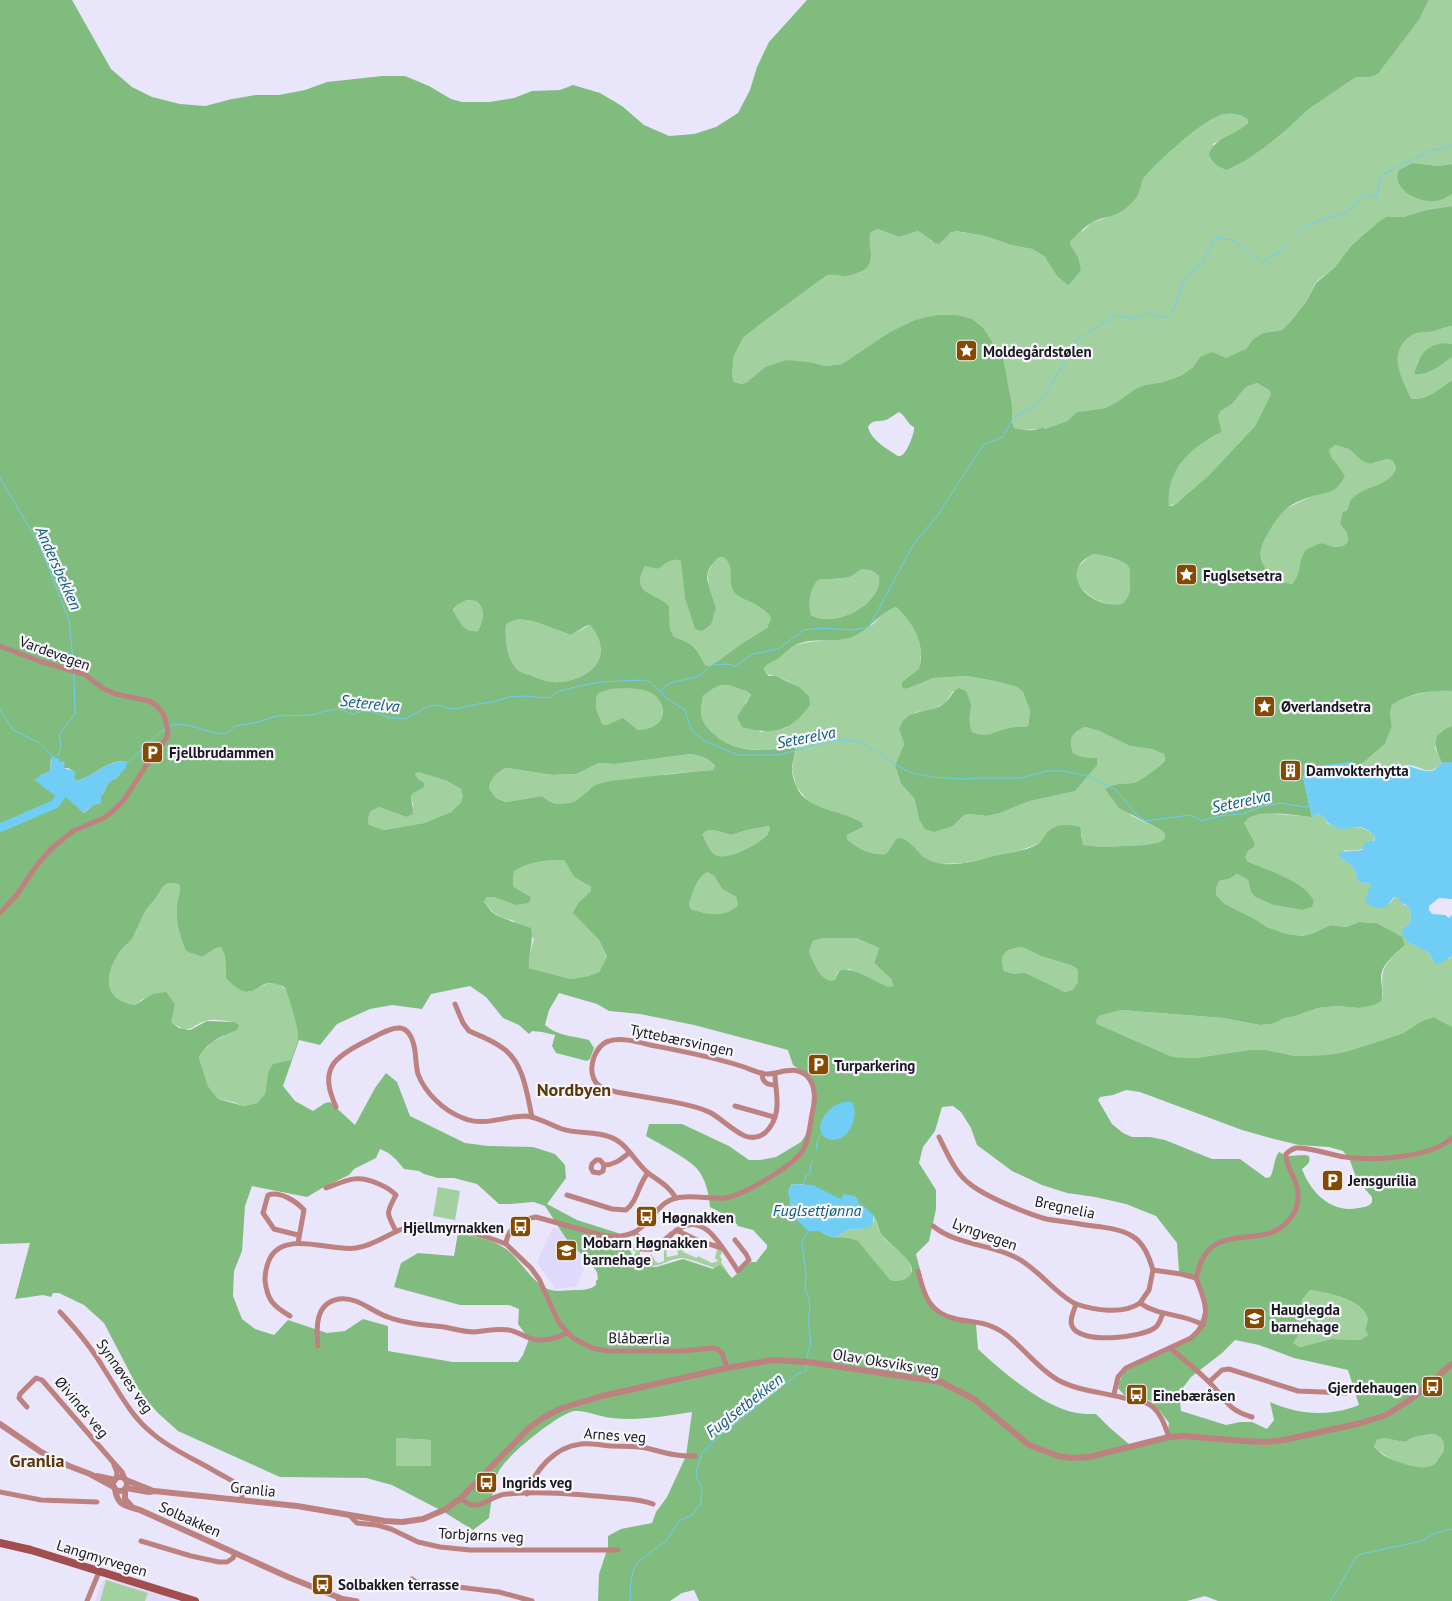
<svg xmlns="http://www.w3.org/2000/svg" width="1452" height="1601" font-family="'PT Sans',sans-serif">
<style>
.built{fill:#dfdafb}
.green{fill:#a2d19f}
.forest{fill:#81bc7f;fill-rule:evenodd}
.water{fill:#6fcdf6}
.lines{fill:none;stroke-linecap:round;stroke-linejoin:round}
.stream{stroke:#6fcdf6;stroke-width:1}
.river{stroke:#6fcdf6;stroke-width:9}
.minor{stroke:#bd8180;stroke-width:5}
.tertiary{stroke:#bd8180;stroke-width:6}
.secondary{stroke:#a24d4e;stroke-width:8}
.labels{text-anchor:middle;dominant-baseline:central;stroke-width:4.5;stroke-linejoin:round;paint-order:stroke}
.poi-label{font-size:15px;font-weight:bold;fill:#1a1821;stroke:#f6f6fb;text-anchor:start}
.street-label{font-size:15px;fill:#1a1821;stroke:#f6f6fb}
.water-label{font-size:16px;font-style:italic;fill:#105d78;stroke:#f6f6fb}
.quarter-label{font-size:18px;font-weight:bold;fill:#5d3508;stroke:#f6f6fb}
</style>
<rect width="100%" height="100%" fill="#e9e6fb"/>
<g class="built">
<path d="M553,1227L596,1241L576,1287L555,1289L537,1262Z"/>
<path d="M107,1579L132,1584L186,1601H95L102,1581Z"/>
</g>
<g class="green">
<path d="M1429,0H1452V164L1438,166L1413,163L1446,198L1452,194V206L1426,210L1403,217H1386L1351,246L1335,267L1316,282L1306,302L1291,321L1282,330L1263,333L1253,339L1246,349L1236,355L1226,358L1200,357L1193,367L1182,375L1163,382L1145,385L1135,389L1117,402L1105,408L1077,412L1067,421L1045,429L1043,427L1040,429L1020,430L1014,428L1012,421V406L923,318L888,333L842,364L826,366L786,360L765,367L747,382L742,384L734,382L732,375L734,356L743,338L763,322L826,276C833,273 838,276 846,276C849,276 854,274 857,273C879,267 868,249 870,233L878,229L899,237L918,231L926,236L932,242L955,231L985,236L1011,245L1032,249L1044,256L1057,276L1078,257L1070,244L1071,239L1084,230L1091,223L1108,217L1140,190C1140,187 1140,184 1141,182C1147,167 1210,115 1226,114C1233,113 1243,115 1248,120V123L1243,129L1213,144L1227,170L1245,161L1264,148L1285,131L1309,109L1356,77H1371L1378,74L1419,20Z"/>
<path d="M1452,326V344L1446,343L1418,361L1414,374L1431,371L1452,357V380C1439,389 1428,400 1410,399C1402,380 1389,359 1405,341C1408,337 1413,334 1418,333C1421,332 1426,333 1429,332C1437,331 1444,327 1452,326Z"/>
<path d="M1257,383L1269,390L1271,394L1255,426L1209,475L1177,503L1169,506C1166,468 1191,447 1222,432L1218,416L1221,411L1232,404L1246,387Z"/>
<path d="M1335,445L1349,449L1362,461L1370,464L1387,459L1393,461L1396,470C1388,487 1365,486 1353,499C1347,505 1344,516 1340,524L1347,533L1348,542L1343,546L1334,547L1321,543L1299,572L1297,580L1292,584H1286L1271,578L1264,567L1261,556V544L1277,517L1285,509L1310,497L1335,489L1334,460L1330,454L1329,450Z"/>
<path d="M1094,554C1103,556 1127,559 1130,570C1131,574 1130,579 1130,582C1130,592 1129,597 1122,604C1101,605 1091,599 1077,583V568L1088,557Z"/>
<path d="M723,557C731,561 731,569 731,577C742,588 764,605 771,618L767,628L741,644L718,661L709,666L705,665C696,647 694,643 674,637L670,629L669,606C654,592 629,594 645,565L658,569C666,564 672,557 682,561L685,599L695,629L714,604C712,590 702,576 713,564C717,559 718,558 723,557Z"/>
<path d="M862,569L873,571L879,576C883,605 834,629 811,615C808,604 810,589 818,580C828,578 842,580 852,576C855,574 858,571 862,569Z"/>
<path d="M467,600L476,601C487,610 483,619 478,631C464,633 459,621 453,611L457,605Z"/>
<path d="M896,607C911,620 921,635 921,655C920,658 921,664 920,667C918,674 908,678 902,682L906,689L934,678L967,676L995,681L1017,687L1023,692L1030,711L1028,726C1021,728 1015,726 1008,728C992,732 990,738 972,732L969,725L971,706L953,691L945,703L931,710L916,712L899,729L904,744L895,767L901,784L914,798L919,819L953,826L963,816L968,814L987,816L1000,813L1030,801L1075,791L1097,758L1083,757L1073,753C1068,738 1072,733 1085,727L1099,731L1130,746L1151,749L1164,754L1165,761C1160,766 1143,779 1136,782C1125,787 1116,781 1105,789L1132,816L1161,830L1165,834V838L1160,842L1145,845L1102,847L1082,845V834L1047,833L1040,843L1016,852L965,863L939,864L927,860L920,854L907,841L897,838L886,854C871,856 857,848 847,839V835L863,827L845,815L815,805L807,800L796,786L792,769L796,750C765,747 740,757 714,734C699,721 700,714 703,696C717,684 722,682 740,689C745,691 748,691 751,695L745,703L760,732L786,728L809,696C800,688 789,680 777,677C772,675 770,676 765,672L764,667L795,645L809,642L843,639L872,625L886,611Z"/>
<path d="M518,619L533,621L571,635L590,625C615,655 593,679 560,682C550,683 539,679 530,675C527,674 522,673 519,671C506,660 505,639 506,624Z"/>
<path d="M609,689C623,689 636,687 649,692C661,697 669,714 657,724C652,728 645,729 638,730L623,719L607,725L602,724L596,708V697L599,693Z"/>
<path d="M1439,690L1452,691V726L1440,732L1435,748L1442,763C1426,779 1422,764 1406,765C1400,766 1392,766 1386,768C1381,771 1379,776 1373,776C1367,776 1364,773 1360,769L1363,763L1385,744L1392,726L1390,713L1392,705C1407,695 1422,693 1439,690Z"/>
<path d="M690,754C699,755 709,758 715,766L713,770L667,774L589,789C576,805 559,810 542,796L507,802L496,798L489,788C490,779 498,771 506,768L553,775L576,774L599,763L615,764Z"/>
<path d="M418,772L447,781L461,789L464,796L461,802L451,812L424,823L384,830L369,826L368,818L371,811L379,807L406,817L413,805L411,796L419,780L415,774Z"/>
<path d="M1268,812L1277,814L1312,817L1317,814L1321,815C1324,817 1326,822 1329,824C1345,836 1357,817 1375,837C1370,849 1357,852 1345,850L1339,856L1354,868L1358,882L1371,884L1389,904L1395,897L1399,898L1404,905L1408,906L1411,914L1410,923L1403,928L1409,943L1429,953L1433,961L1448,959L1452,955V1027L1434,1017L1422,1021L1403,1033L1386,1039L1345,1052L1326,1055L1295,1056L1266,1050H1249L1196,1058L1173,1057L1097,1024L1096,1021L1099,1016L1119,1010L1223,1018L1260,1025L1272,1024L1285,1018L1296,1016L1318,1008L1337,1006L1359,1008L1383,995C1380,965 1385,965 1405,945L1401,937L1377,923L1359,922L1346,927L1330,925L1314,933L1303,936L1287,934L1267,927L1255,919L1225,904L1216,895V889L1219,881L1229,879L1237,874L1248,880L1251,892L1255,897L1273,905L1302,910L1312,906L1314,901C1304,880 1268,871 1247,861L1244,857L1248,851L1254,847L1255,843L1244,823C1249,815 1259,814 1268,812Z"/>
<path d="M770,826V828C770,829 768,834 767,835C759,844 725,863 714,854C708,850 705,841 703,834L706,831L714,830L731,835L747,830Z"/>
<path d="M555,860H564L574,877L591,887V891L578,903L574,913L599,940L607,958L599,972L588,976L571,979L529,968L528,959L534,939L514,921L501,917L493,912L484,902L487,897H494L515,905L531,897L514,887L513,882L514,871C526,863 540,861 555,860Z"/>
<path d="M707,872L714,876L722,889L736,897L738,905C725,918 707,915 691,909L689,904C693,892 696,879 707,872Z"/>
<path d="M168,883L179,884C181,892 178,897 177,904C175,922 180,935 187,951L202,957L218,947H221L225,956L226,978L249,992C256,989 266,982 275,983C278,984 283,987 285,989C289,993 299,1032 298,1038C298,1045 293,1054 291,1060L268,1072L265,1094L257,1103L244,1106L233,1102L218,1099L208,1086L199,1058L202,1052L212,1042L224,1036L234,1022C226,1021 217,1019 209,1020C190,1024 193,1037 171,1022V1018L143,999L135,1005C103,1000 104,976 119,953C123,946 130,942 134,935C139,928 141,918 146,910C149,906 153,902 156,898C160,892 161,887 168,883Z"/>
<path d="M824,938H856L879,948L874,963L891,979L893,986L888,988L849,969L837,973L835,980C821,984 813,961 809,951L813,941Z"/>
<path d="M1022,947L1041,956L1073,966L1078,970V982L1074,991L1065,992L1025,974H1014L1004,971C999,953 1006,949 1022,947Z"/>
<path d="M438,1187L460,1191L455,1220L433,1216Z"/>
<path d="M874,1216C877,1221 877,1225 879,1231C886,1247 913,1252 911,1274C906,1280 898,1282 890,1280C876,1268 869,1248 852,1240C847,1238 841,1239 836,1237L847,1230L860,1229L874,1221Z"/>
<path d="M666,1239L661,1246L641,1248L639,1258L647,1261L651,1254L656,1262L659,1263L664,1261V1247L668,1245L666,1248L667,1257L678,1255L677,1246H674L675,1241L685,1246L683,1252L697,1258L698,1256L712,1263L718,1261L715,1258L717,1249L723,1251L720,1256L722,1260L721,1262L728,1273L727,1274C721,1270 688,1258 682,1258C662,1259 654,1277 634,1255L636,1252L632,1249L637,1240L651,1246Z"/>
<path d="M1310,1290C1328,1293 1363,1299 1368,1319L1365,1330L1368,1335L1360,1340L1331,1339L1300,1347L1293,1343L1301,1332L1299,1323L1302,1300Z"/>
<path d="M1434,1434L1441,1438C1446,1447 1445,1450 1439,1458C1436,1462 1433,1467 1427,1468C1410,1471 1387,1458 1374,1447L1377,1440L1383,1438L1405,1442C1414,1436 1423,1435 1434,1434Z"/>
<path d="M396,1438L431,1440V1467L396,1466Z"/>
<path d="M106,1580L148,1593L145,1601H100Z"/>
</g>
<g class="forest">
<path d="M0,0H72L111,69L132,87L152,97L180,104L205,106L232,99L256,95H279L305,90L327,82L382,76H405L429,86L451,99L462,102H489L514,98L532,91L560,90L573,85L600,93L622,106L644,125L669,136L694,134L716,127L738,113L750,90L757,67L769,42L807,0H1429L1419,20L1378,74L1371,77H1356L1309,109L1285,131L1264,148L1245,161L1227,170C1218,167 1212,163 1209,154C1217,135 1234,137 1248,123V120C1243,115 1234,113 1226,114C1208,115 1154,164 1143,179C1141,183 1141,187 1140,190C1137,198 1132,203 1126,208C1115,218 1103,216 1091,223C1084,227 1078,235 1071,240L1070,244L1078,257L1081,270L1074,279L1068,285L1057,276L1044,256L1032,249L1011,245L985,236L956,231L950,233L939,244C930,242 926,235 918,231L899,237L878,229L870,233C868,249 879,267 857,273C854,274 849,276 846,276C838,276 833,273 826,276L763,322L743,338L734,356L732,375L734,382L742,384L747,382L765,367L786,360L808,362L826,366L842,364L888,333L913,321L923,318L938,315H957L972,319L983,328L1003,358L1012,406V421L1014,428C1022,430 1035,432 1043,427L1045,429L1067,421L1077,412L1105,408L1117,402L1135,389L1145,385L1163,382L1182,375L1193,367L1200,357L1212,352L1226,358L1246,349L1253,339L1263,333L1282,330L1291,321L1306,302L1316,283L1335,267L1351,246L1381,220L1386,217H1403L1426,210L1452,206V326C1444,327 1437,331 1429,332C1426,333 1421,332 1418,333C1413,334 1408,337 1405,341C1389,359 1403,380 1411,399C1428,400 1439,389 1452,380V691C1431,690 1410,693 1392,705L1390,713L1392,726L1385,744L1363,763L1360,769L1355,763L1311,767L1303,777L1312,817C1294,816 1255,806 1244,823L1255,843L1254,847L1248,851L1245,857L1247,861C1268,871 1304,880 1314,901L1312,907L1302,910L1273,905L1255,897L1251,892L1248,880L1237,874L1229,879L1219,881L1216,889V895L1225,904L1255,919L1267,927L1287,934L1303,936L1314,933L1330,925L1346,927L1359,922L1377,923L1402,937L1405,945C1396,954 1382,963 1381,977C1381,985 1384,992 1381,1001L1374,1005L1359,1008L1337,1006L1318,1008L1296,1016L1285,1018L1272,1024L1260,1025L1223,1018L1120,1010L1099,1016L1096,1021L1097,1024L1173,1057L1196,1058L1249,1050H1266L1295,1056L1326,1055L1345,1052L1386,1039L1403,1033L1422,1021L1434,1017L1452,1027V1601H1218L1205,1596L1187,1601H699L694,1590L682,1593L670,1601H598L599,1574L608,1547V1536L621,1529L652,1523L656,1512L667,1497L686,1456L692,1412C665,1416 639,1421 612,1418C600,1417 587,1410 574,1411C558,1414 504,1457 498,1473C493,1484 491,1505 489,1518L473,1530L444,1512L392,1485L366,1478L280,1477L178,1431L158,1413L141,1394L104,1323L84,1305L59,1293H53L51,1297L43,1295L15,1299L30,1243L0,1244ZM1257,383L1269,390L1271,394L1255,426L1209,475L1177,503L1172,506H1169C1166,469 1191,447 1222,432L1218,416L1221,411L1232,404L1246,387ZM899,412C906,416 907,424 914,427C915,432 907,453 902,455C901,456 899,456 898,456C887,449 871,440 868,427C873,418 880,423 888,419C892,417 895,414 899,412ZM1335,445L1349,449L1362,461L1370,464L1387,459L1393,461L1396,469C1388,488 1363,485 1351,500C1349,503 1348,508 1346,511L1343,512L1340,524L1347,533L1348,542L1343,546L1334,547L1322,543C1317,545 1310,547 1306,550C1298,559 1302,575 1292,584C1281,583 1273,580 1267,571C1258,557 1259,548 1267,535C1280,512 1287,504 1313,496C1319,494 1330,493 1335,489C1339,486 1342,480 1345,477C1341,467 1331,460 1329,450ZM1094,554C1104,556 1127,559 1130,570C1130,574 1130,579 1130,583C1130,592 1129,597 1122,604C1112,605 1103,604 1094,599C1073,587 1069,564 1094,554ZM723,557C735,564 728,579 733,590C738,601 761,601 771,618L767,628L741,644L718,661L709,666L705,665C696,647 693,643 674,637L670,629L669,606C655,592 629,594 645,566L658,569C666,564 672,557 681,561L685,599L695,629L702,631C717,622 710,620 716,609L707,579L708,572L710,567L718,558ZM862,569L873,571L879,576C883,605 834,629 811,615C808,604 810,589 818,580C828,578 842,580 852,576C855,574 858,571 862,569ZM467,600L476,601C487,610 483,619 478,631C464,633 459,621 453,610L457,605ZM896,607C914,623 926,645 919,669L902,682V687L906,689L934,678L967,676L995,681L1017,687L1023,692L1030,711L1028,726C1021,728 1015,726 1008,728C992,732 990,738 972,732C968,722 970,717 971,707C971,702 968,696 966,691L959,688C951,692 950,700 942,705C931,712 913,710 905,719C902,721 901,726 899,729L904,744L895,766L901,784L914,798L919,819L925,829L934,832L953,826L963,816L968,814L987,816L1000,813L1030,801L1071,792L1075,791L1097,765V758L1083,757L1073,753C1068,738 1072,733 1085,727L1099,731L1130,746L1151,749L1164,754L1165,761C1160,766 1143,779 1136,782C1125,786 1117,781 1105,789L1119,808L1161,830L1165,834V838L1160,842L1145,845L1102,847L1083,845L1080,827C1067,824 1054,823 1045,835C1043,838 1041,842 1038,844C1024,852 1006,853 990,857C982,859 973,862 964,863C952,865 937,865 927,859C916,853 910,837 897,838L886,854C871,856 857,848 847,839V835L863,827L862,823C856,820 851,817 845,815C818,805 797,805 792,771C791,764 796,756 795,748C764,749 739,756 714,734C699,721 700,714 703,696C718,684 722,682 740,689C745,691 748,691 751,695L737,717L742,727C774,736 791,731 810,705L809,696L799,687L776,676H769L765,672L764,668C769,662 775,661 780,657C785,653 790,648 795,645C814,636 837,645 856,635C872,627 879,613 896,607ZM518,619L533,621L571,635L586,626L590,625C615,655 593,679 560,682C550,683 539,679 530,675C527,674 522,673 519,671C506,660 505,639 506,624ZM610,689C623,689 636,687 649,692C661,697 669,714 657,724C652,728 645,729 638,730L623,718L607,725L602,724L596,708V697L599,693ZM690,754C699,755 709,758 715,766L713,770C687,772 662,775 636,778C623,780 610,780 598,784C587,788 582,800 570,803C557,805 552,804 542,796L506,802L496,798L489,788C490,779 498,771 506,768L553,775L576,774L599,763L615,764ZM51,759L59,762L64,768H68L73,771L74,779L76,781C94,777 105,761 124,761L127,763L117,778C104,782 108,789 101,796V803L93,805L84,813L67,797L57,796L34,779H37L50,771ZM418,772L447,781L461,789L463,796L461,802L451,812L424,823L384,830L369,825L368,818L371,811L379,807L406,817L413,814L411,796L413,793L424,787V783L419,780L415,774ZM769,826L770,828C770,829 768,834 767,835C759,844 725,863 714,854C709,850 705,841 703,834L706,831L714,830L731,835L747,830ZM555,860H564L574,877L591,887V891L578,903L573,913L599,940L607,957L599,972L588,976L571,979L529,968C528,953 534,943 531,928C521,924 499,918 492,912C489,909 487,905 484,902L487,897H494L515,905L529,903L531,897L514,887L513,882L514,871C527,863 540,861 555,860ZM707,872L714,876L722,889L736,897L738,905C725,918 708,915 691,909L689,904C693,892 696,879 707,872ZM168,883L179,884C181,892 178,897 177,904C175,922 180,935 186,951L202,957L218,947H221L225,956L226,978C255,1009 255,977 277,984C279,985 282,986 284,987C288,991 299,1032 298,1038C297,1046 293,1054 291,1060L273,1064L268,1072L265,1094L257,1103L244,1106L218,1099L208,1086L199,1058C206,1042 222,1036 237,1030L239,1025L234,1022L207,1021L190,1030L179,1028L171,1022L175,1004L166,992L153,994L135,1005C103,1000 104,976 119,953C123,946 131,942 134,935C139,927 141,918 146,910C149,906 153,902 156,898C160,892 161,887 168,883ZM824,938H856L879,948L874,963L891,979L893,986L888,987C878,983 847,963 839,972C837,974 836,977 835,980C821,984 813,961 809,951L813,941ZM1022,947L1041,956L1073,966L1078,970V982L1073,990L1065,992L1025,973L1014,974L1004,971C999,953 1006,949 1022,947ZM470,986L486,997L503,1018L519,1025L529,1034L532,1031L542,1032L555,1035L552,1046L556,1053L587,1061L590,1059L594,1048L589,1040C574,1036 557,1036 545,1025L549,1010L559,993L597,1004L609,1011L640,1014L694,1025L788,1050L793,1065L803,1072L811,1086L814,1108L807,1133L801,1142L776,1157L760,1160H749L729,1146L682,1124H649L646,1136C658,1143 691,1160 698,1170C706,1180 709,1194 710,1207L733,1219L738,1226L753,1230L767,1245V1248L756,1262H751L732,1278L720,1265L713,1269L683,1259L656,1267L637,1265L630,1250L618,1233L577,1220L547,1204L566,1178L565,1165L555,1154L533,1147L488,1146L465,1143L410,1116L397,1082L386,1073L375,1088L355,1125L330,1102L325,1103L313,1111L295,1101L283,1086L299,1040L320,1045L337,1024L370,1009L392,1005L422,1009L431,994ZM1126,1090L1140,1092L1242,1130L1274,1139L1299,1145L1329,1147L1343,1151L1349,1158L1357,1180L1372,1197V1202C1369,1207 1364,1207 1358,1208C1332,1214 1310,1192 1302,1169C1307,1165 1311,1163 1309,1156L1305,1155L1287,1156L1279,1152C1273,1160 1275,1169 1270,1177L1266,1178L1240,1159H1212L1165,1140L1150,1137H1132L1123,1133L1112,1124L1098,1100L1100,1097L1113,1095ZM953,1106L961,1112L971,1128L977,1145L1012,1171L1042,1185L1067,1193L1095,1197L1126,1204L1156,1216L1177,1243L1179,1271L1195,1280L1206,1305L1196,1333L1130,1368L1125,1372L1121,1378L1119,1382L1118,1388L1124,1395L1151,1401L1161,1412L1169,1423L1167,1437L1130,1445L1110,1428L1096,1414C1090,1414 1083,1414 1077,1413C1045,1408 1001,1371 978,1349L976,1324C958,1324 944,1313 929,1304L916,1254L929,1241L936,1209V1190L919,1163L923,1147L935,1131L942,1107ZM380,1149C391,1153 397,1160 404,1169L419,1171L424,1174L438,1178H454L477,1184L499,1204H510L534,1202L545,1206L569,1243L587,1259L597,1272L598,1279L596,1281V1285C590,1290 582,1290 574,1290C567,1290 558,1292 551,1290C535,1287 521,1260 506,1249C492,1239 475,1237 458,1233L454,1256L418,1253L401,1263L394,1287L460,1305H509L519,1309L518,1324L529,1339L523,1355L518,1362H453L388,1351V1326L363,1319L345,1331L327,1333L288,1320L274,1335L255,1329L242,1319L233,1296L234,1271L242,1251L245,1206L252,1186L307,1197L324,1187L349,1175L354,1169L376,1158ZM796,1184H803L874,1216C878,1222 878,1229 881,1234C887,1244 931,1269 902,1280C897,1281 895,1281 890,1280L858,1241L849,1238L831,1237L799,1221C788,1211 790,1198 791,1185ZM1310,1290C1328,1293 1363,1299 1368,1319L1365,1330L1368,1335L1360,1340L1331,1339L1300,1347L1293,1343L1301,1332L1299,1323L1302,1300ZM1235,1340L1259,1345L1294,1358L1348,1370L1359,1405C1329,1417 1299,1415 1270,1402L1274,1420L1267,1429L1252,1422H1240L1226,1425L1181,1411L1179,1393L1191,1377L1222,1353ZM1434,1434L1441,1438C1446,1447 1445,1451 1438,1459C1437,1461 1435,1464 1433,1465C1424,1472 1396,1462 1387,1457C1382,1455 1378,1450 1374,1447L1377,1440L1383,1438L1405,1442C1414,1436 1423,1435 1434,1434ZM396,1438L431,1440V1466H396Z"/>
<path d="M1413,163L1438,166L1452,164V194C1447,198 1440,201 1434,201C1417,202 1391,189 1399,170Z"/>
<path d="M1446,343L1452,344V357C1441,365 1428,376 1414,374C1420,355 1424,345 1446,343Z"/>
<path d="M1452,726V762L1442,763C1434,746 1430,734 1452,726Z"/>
</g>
<g class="water">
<path d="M52,756L59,759V762L63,761L65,764L64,768L76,772L74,779L76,781C94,777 105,761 125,761L127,763L126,768L120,773L117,778C104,782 108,789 101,796V804C94,803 89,808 84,813L67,798L54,795L33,779H37L41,774L47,773L50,771Z"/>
<path d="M1351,762C1359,764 1361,774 1369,776C1379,778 1384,768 1393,766C1409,762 1419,773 1431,771C1436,770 1437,767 1441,764C1444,762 1448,762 1452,762V899L1439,898L1429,906V910L1432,914L1445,915L1449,918L1452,915V955L1444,962L1435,964L1429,953L1409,943L1403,936L1402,932L1403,928L1410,923L1411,914L1408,906L1400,902L1399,898L1394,897C1391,900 1389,905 1385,907C1378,910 1370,906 1365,901L1371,884L1358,882L1354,868L1339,856V853C1347,850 1354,852 1362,850C1363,843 1367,841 1374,841L1375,837C1358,818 1351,833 1337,828C1330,826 1326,820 1321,815L1317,814L1312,817L1303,777L1310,767Z"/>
<path d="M843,1102H852C856,1110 855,1118 852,1125C840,1153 808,1137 825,1115C830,1108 835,1105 843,1102Z"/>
<path d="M796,1184L813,1185L841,1199L844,1194L854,1196L858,1199V1203L866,1208L874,1216L872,1225L869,1228L847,1230L836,1237H831L819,1231H808C804,1227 798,1221 794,1216C791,1211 791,1206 790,1200C788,1192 786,1186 796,1184Z"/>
</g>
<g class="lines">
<g class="stream">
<path d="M0,478L39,544L69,620L74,668"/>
<path d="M660,691L670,683L699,676L712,665L728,664L735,666L753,654L778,649L804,630L821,628L854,630L869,627L913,545L937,516L984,444L1003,437L1013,418L1038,404L1066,361L1075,341L1116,315L1134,319L1148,313L1165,318L1172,313L1183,282L1192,271L1202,264L1215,238L1232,240L1262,262L1278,253L1309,224L1331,217L1339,216L1350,210L1364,194L1376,197L1382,175L1427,152L1452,145"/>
<path d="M0,709L13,730L40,743L52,756"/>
<path d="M170,726C189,720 206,734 225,734L236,726L259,722L276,716L312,715L325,711L339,709L352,714L365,711L374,712L391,718L405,719L429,706L438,705L451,709L460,708L478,704L492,702L509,697L523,696L549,698L557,692L579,686L601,682L642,680L651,682L666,698L685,710L692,731L705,741L738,755H779L827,742L836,740L854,741L867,746L905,770L913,773L931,777L963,779L976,778H1020L1046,771H1064L1087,776L1115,789L1138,816L1146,821L1190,815L1202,821L1220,816L1242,814L1263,806L1281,803L1304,807L1310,806"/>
<path d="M58,757L61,746L59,735L75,714L74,674"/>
<path d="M127,763L160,732L166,728"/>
<path d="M816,1150L818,1138L822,1134"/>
<path d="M803,1184L806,1176L811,1172L810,1169L812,1161"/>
<path d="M807,1358L808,1352L811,1344L808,1319L810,1309L809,1297L805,1290L806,1273L802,1245L803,1239L809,1231"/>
<path d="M630,1601L631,1594L630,1586L634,1568L639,1561L667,1540L679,1521L692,1515L701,1503L702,1488L697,1479L696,1473L702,1453L715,1440L796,1375L806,1371V1365"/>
<path d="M1331,1601L1356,1557L1361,1554L1422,1541L1432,1534L1452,1529"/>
</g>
<path class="river" d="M0,828L55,804L61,796"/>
<g class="minor">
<path d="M0,646L42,662L84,674L104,689L116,694L149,701L156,705L164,715L168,731L167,737L151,758L124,800L114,810L104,818L73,831L51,849L37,865L16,896L0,913"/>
<path d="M455,1004L463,1023L469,1031C481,1036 494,1041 504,1049C524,1064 527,1094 532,1117"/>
<path d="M762,1073C762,1082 767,1085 775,1085"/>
<path d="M735,1106L774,1117"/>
<path d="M336,1107C330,1093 324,1077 334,1063C343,1052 359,1045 372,1038C394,1026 410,1019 415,1051C416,1059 416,1067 418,1074C425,1093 444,1111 463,1118C484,1127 504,1116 526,1116C538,1117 550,1125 562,1129C577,1134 595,1131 610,1137C626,1142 635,1162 648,1173C659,1181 669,1186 676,1198"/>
<path d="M939,1137C947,1153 955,1173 970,1184C986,1197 1026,1213 1046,1219C1057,1221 1069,1222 1080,1224C1096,1227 1117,1227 1132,1236C1144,1243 1149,1257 1153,1270L1181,1274L1196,1278"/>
<path d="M604,1165L603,1171L599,1173L593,1172L591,1168L592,1164L596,1160H600L604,1165C615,1165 621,1159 629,1153"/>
<path d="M326,1188C348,1180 356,1174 379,1184C386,1187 390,1189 396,1195C386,1214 386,1212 396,1231"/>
<path d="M567,1195L612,1209L626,1210C638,1201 638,1184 648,1173"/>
<path d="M933,1226C956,1245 989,1244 1015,1257C1038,1268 1055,1294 1076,1304"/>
<path d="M676,1230L699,1241L722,1248"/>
<path d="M634,1233C639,1237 644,1242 651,1244C668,1247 681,1211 707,1230C718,1238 730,1259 738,1271L749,1260L746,1254L735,1240"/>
<path d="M298,1243L304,1210C296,1201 280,1191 268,1195L263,1213L274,1229L298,1235"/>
<path d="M642,1249C657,1250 666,1250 671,1234"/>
<path d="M1153,1270L1149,1290L1140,1303C1159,1317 1183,1313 1203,1325"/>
<path d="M918,1271C924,1295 929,1313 956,1319C968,1322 981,1321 993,1327C1017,1337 1033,1366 1058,1380C1078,1391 1102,1392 1124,1398C1134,1400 1145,1400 1153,1407C1162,1415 1165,1427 1169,1437"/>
<path d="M1140,1303C1123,1315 1094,1310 1076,1304C1074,1311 1069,1319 1072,1326C1080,1345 1143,1338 1156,1327C1160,1323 1161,1318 1163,1313"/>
<path d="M60,1312C76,1329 92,1348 104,1369C119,1392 131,1416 152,1433C171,1450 197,1460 218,1473C227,1478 237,1482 242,1491V1500"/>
<path d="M290,1316C273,1306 267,1300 265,1280C265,1273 267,1264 270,1258C285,1230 330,1252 356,1248C379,1245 396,1226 420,1225C444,1225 484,1235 506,1244"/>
<path d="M318,1346C316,1328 315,1303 339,1299C357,1296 372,1312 388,1317C406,1324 426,1325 444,1327C454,1329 465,1332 474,1332C486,1331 497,1328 509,1330C520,1332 530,1341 541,1340C551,1340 558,1337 567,1333"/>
<path d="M1170,1348C1183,1359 1196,1369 1208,1381C1226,1398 1225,1409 1252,1417"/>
<path d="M727,1368L722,1353L717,1349L712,1348L682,1351H608L592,1348L573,1338L559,1323L539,1279L531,1268L506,1244C507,1228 522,1219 536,1217L601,1235C655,1245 647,1198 684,1197C698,1196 712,1199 725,1198C744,1195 793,1166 803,1150C809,1140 810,1125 812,1114C815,1102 817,1086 807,1076C795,1065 781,1073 768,1074C760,1074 752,1070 744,1067C714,1057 681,1051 650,1045C638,1042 621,1037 609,1041C599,1044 593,1056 592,1066C591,1074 594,1083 601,1087C605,1090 612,1090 616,1092C634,1095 651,1098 668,1101C683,1104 698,1106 711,1113C723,1120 733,1131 745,1136C766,1143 778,1120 777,1101C777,1092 775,1082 775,1073"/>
<path d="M1209,1382L1222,1370L1229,1369L1298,1391L1346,1393"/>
<path d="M1114,1394L1118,1377L1126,1368L1191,1338C1214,1319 1205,1301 1196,1278C1199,1267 1202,1255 1212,1247C1234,1230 1266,1245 1287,1222C1293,1216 1298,1207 1298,1198C1300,1181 1285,1169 1286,1154C1289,1151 1291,1149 1296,1148C1312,1147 1329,1155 1345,1157C1373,1161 1431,1158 1452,1138"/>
<path d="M27,1407L19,1398L20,1394L36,1378L42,1380L113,1462L122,1472L125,1479"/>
<path d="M114,1465L117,1472L116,1479"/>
<path d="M0,1492L41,1500L97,1502"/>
<path d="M527,1494C535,1470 554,1447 581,1444C590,1443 601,1445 611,1446C623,1446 634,1446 646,1448C663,1452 677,1457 695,1456"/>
<path d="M461,1498C478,1516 488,1495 507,1494C540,1491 574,1494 607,1497C623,1499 638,1498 653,1504"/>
<path d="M349,1515L357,1523L377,1525L391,1529L418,1542L440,1547L470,1550H618"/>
<path d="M141,1541L191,1556L219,1562H227L233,1558L235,1553"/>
<path d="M412,1579L416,1582L499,1592L532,1601"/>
<path d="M340,1598L357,1601"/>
<path d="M87,1601L99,1572"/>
</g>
<g class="tertiary">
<path d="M0,1424L41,1452L69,1466L90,1474L114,1487"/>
<path d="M97,1476L115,1480"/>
<circle cx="120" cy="1484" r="7"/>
<path d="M126,1480L151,1490"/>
<path d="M126,1488L149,1492L154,1491L297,1506L385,1521L402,1522L423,1519L446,1509L461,1498L529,1428L544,1417L562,1408L602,1396L727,1368L773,1360L808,1362L941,1382L974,1399L1029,1445L1058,1456L1072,1458L1089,1457L1169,1437L1184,1436L1244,1441L1266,1442L1284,1440L1361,1423L1386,1415L1410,1400L1452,1364"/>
<path d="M115,1489C118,1507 125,1505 140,1510L288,1577L340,1598L339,1601"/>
<path d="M125,1489V1499L132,1507"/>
</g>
<path class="secondary" d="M0,1543L31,1550L195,1601"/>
</g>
<defs>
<symbol id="sight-square" viewBox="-11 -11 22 22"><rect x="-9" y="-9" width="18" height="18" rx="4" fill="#854a00" stroke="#f6f6fb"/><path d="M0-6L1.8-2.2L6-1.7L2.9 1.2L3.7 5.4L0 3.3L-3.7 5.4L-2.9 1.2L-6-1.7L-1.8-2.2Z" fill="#fff"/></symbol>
<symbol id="parking-square" viewBox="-11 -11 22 22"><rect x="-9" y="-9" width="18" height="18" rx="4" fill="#854a00" stroke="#f6f6fb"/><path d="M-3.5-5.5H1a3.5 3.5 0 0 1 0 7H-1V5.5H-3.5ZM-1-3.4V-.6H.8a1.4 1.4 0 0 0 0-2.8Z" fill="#fff"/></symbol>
<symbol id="building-square" viewBox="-11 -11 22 22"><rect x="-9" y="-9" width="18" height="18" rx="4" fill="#854a00" stroke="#f6f6fb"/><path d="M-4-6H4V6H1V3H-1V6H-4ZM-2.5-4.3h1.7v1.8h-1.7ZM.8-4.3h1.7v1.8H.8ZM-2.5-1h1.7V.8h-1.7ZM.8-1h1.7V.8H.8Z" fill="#fff"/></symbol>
<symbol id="bus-square" viewBox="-11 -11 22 22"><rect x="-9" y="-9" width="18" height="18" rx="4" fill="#854a00" stroke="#f6f6fb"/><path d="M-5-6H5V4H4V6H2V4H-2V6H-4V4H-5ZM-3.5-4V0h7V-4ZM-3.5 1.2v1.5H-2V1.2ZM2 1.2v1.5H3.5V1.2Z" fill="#fff"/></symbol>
<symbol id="school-square" viewBox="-11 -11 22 22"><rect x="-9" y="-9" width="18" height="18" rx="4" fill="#854a00" stroke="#f6f6fb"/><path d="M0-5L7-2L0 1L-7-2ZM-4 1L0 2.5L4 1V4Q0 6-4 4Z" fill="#fff"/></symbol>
</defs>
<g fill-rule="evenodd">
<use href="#sight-square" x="954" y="338" width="25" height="25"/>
<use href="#sight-square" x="1174" y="562" width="25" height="25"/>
<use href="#sight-square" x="1252" y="694" width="25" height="25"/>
<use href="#parking-square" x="140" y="740" width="25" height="25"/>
<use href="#building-square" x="1278" y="758" width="25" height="25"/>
<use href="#parking-square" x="806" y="1052" width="25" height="25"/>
<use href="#parking-square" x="1320" y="1168" width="25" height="25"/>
<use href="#bus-square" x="634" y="1204" width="25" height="25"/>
<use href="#bus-square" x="508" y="1214" width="25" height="25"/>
<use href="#school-square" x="554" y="1238" width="25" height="25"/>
<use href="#school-square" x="1242" y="1306" width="25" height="25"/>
<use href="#bus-square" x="1420" y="1374" width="25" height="25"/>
<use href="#bus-square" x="1124" y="1382" width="25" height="25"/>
<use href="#bus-square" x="474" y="1470" width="25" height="25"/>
<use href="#bus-square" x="310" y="1572" width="25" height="25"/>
</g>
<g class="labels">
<g class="poi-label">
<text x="983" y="351">Moldegårdstølen</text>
<text x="1203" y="575">Fuglsetsetra</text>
<text x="1281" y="706">Øverlandsetra</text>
<text x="169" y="752">Fjellbrudammen</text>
<text x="1306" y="770">Damvokterhytta</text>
<text x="834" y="1065">Turparkering</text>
<text x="1348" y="1180">Jensgurilia</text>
<text x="662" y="1217">Høgnakken</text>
<text x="504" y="1227" text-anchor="end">Hjellmyrnakken</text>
<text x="583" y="1242">Mobarn Høgnakken<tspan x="583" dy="17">barnehage</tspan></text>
<text x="1271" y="1309">Hauglegda<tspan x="1271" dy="17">barnehage</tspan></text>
<text x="1417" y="1387" text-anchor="end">Gjerdehaugen</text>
<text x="1153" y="1395">Einebæråsen</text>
<text x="502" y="1482">Ingrids veg</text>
<text x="338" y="1584">Solbakken terrasse</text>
</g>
<g class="street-label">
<text transform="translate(55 653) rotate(20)">Vardevegen</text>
<text transform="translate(682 1040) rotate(12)">Tyttebærsvingen</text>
<text transform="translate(1065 1207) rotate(12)">Bregnelia</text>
<text transform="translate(985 1234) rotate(20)">Lyngvegen</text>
<text transform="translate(639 1338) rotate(1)">Blåbærlia</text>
<text transform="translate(886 1362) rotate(9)">Olav Oksviks veg</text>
<text transform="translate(125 1376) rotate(55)">Synnøves veg</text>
<text transform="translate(82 1407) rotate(50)">Øivinds veg</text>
<text transform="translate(615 1435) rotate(4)">Arnes veg</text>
<text transform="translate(253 1489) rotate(6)">Granlia</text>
<text transform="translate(190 1519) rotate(24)">Solbakken</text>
<text transform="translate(481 1535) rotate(3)">Torbjørns veg</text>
<text transform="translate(102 1558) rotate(17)">Langmyrvegen</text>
</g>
<g class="water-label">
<text transform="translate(59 568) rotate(66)">Andersbekken</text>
<text transform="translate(370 703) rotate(6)">Seterelva</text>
<text transform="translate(806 737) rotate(-11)">Seterelva</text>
<text transform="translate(1241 801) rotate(-12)">Seterelva</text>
<text x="817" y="1210">Fuglsettjønna</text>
<text transform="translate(744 1405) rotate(-38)">Fuglsetbekken</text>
</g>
<g class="quarter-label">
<text x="574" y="1089">Nordbyen</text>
<text x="37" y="1460">Granlia</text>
</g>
</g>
</svg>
